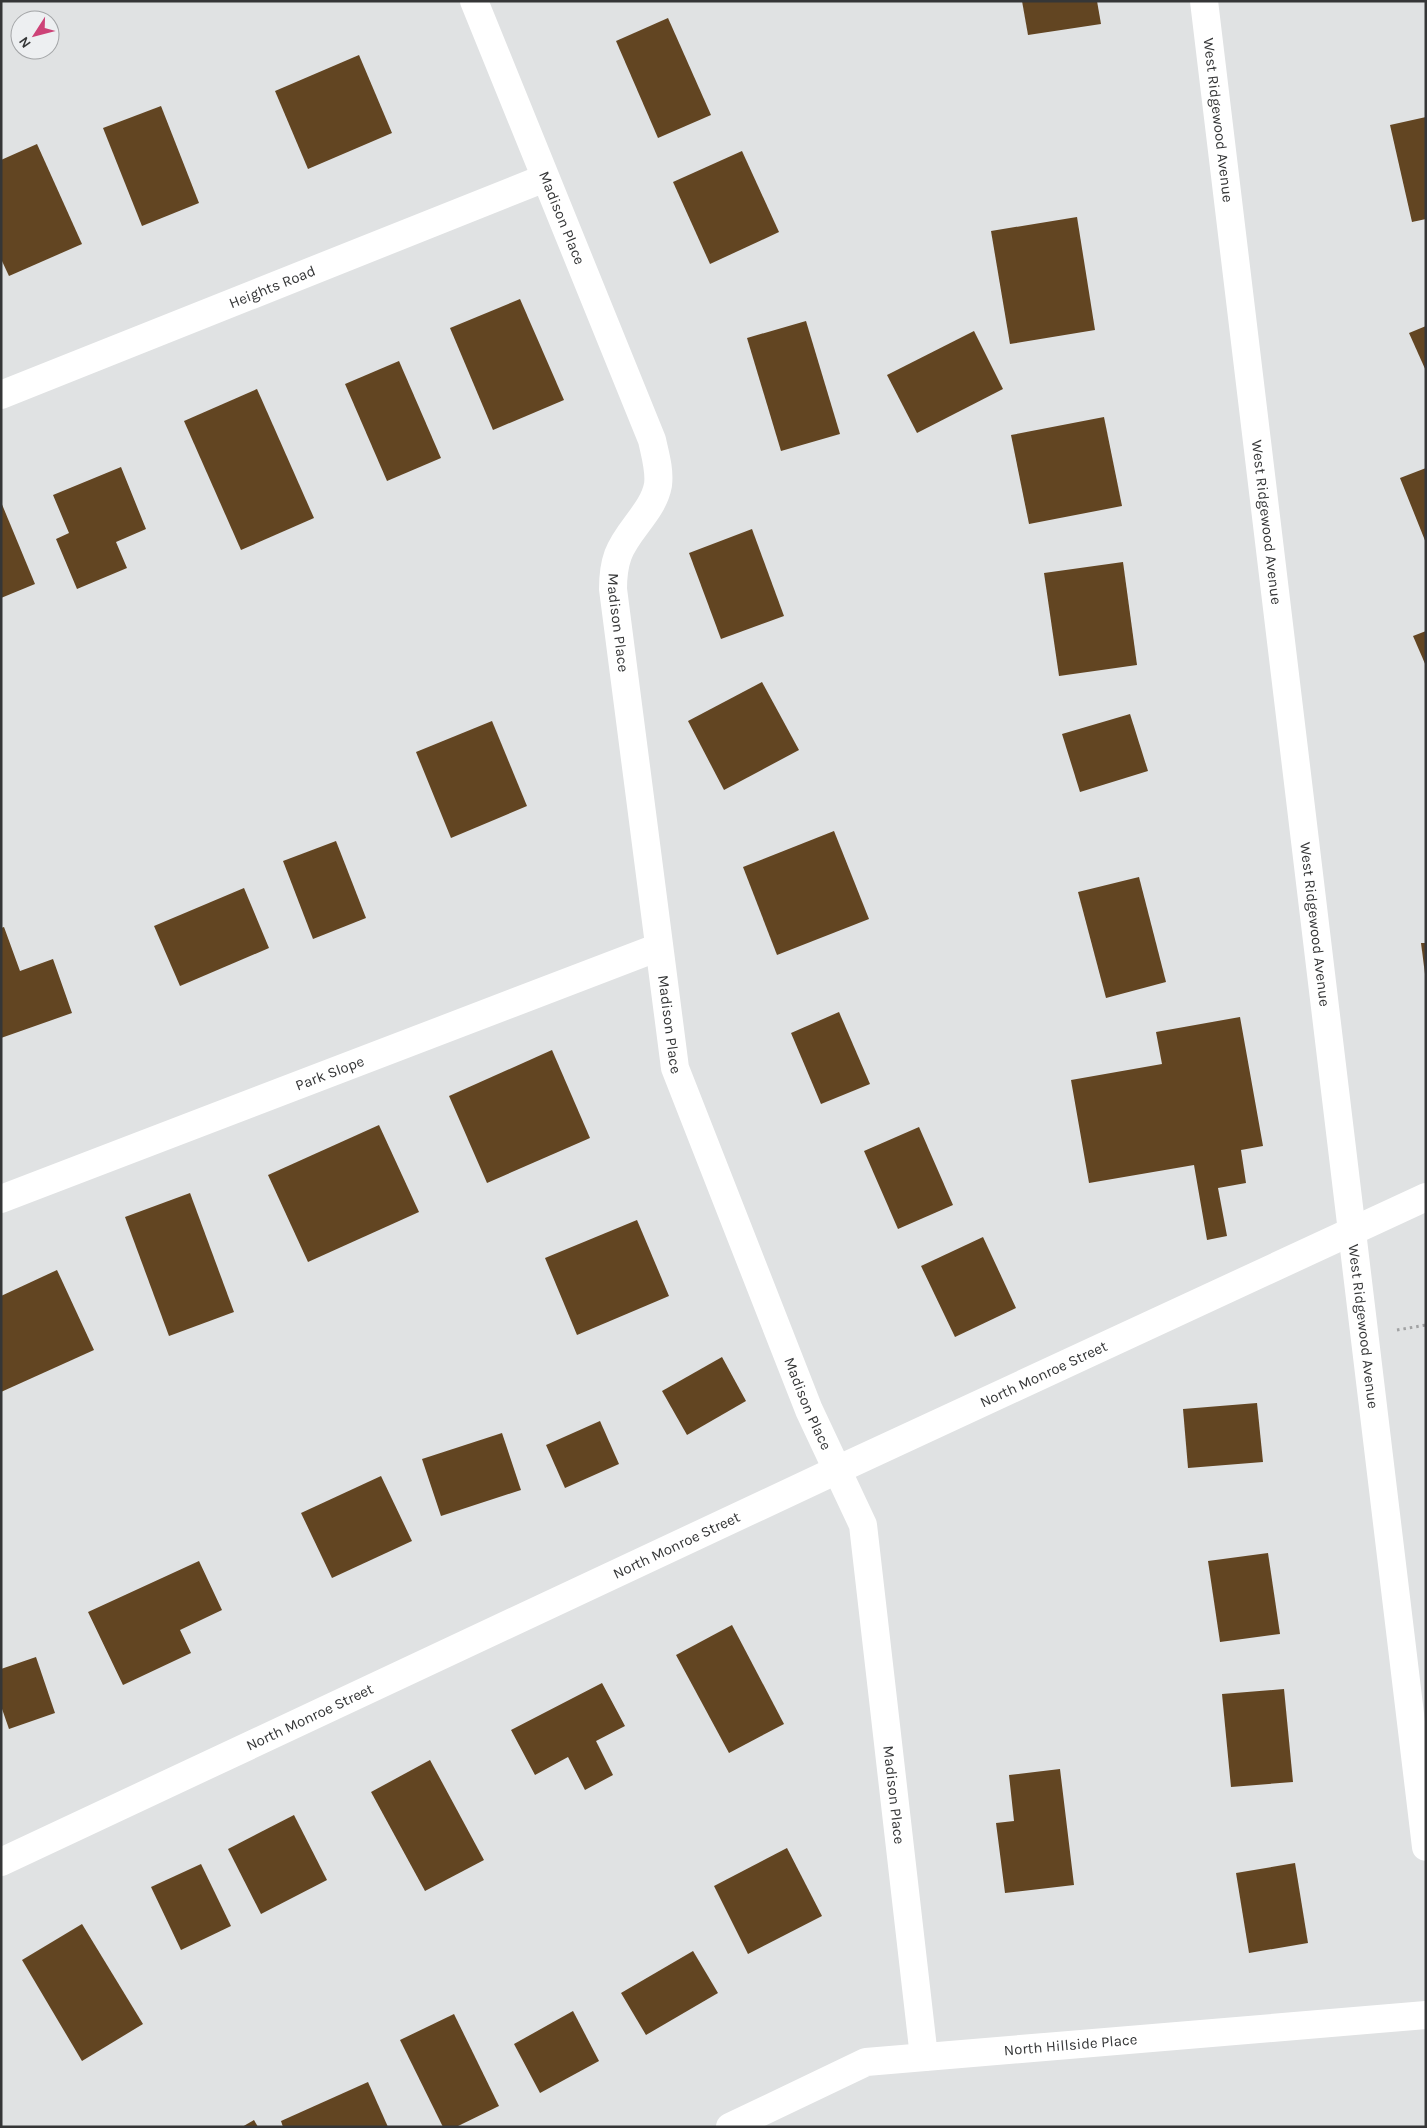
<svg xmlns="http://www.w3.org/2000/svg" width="1427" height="2128" font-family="Karla,sans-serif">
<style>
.building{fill:#624522}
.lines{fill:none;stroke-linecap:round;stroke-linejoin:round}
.path{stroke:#a1a2a3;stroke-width:3;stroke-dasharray:2.5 4;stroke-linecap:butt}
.minor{stroke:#fff;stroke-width:28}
.tertiary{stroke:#fff;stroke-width:28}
.secondary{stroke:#fff;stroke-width:28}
.labels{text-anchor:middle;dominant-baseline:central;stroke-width:5;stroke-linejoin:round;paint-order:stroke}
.street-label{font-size:15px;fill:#353637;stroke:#edeff1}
</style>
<rect width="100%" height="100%" fill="#e0e2e3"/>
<g class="building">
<path d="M1022,1H1097L1101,24L1028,35Z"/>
<path d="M668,18L711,115L658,138L616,41Z"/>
<path d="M359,55L392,133L308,169L275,91Z"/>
<path d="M161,106L199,203L142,226L103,128Z"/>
<path d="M1426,117V219L1412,222L1390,125Z"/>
<path d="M37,144L82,244L9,276L1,259V160Z"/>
<path d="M742,151L779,232L710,264L673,182Z"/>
<path d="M1077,217L1095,330L1010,344L991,231Z"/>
<path d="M520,299L564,400L493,430L450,328Z"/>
<path d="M806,321L840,434L781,451L747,338Z"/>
<path d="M1426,326V371L1409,333Z"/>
<path d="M974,331L1003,389L917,433L887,375Z"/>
<path d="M399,361L441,458L387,481L345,384Z"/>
<path d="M257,389L314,518L241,550L184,421Z"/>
<path d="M1104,417L1122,506L1029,524L1011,435Z"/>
<path d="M121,467L146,529L116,542L127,568L77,589L56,539L69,533L53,495Z"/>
<path d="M1426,468V543L1400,478Z"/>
<path d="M1,502L35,584L1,598Z"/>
<path d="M752,529L784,616L721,639L689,553Z"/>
<path d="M1123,562L1137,665L1059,676L1044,573Z"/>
<path d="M1426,631V666L1413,636Z"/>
<path d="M762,682L799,750L724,790L688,721Z"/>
<path d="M1130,714L1148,771L1080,792L1062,734Z"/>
<path d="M492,721L527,806L451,838L416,752Z"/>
<path d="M834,831L869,919L777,955L743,867Z"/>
<path d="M336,841L366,918L313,939L283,861Z"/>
<path d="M1139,877L1166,982L1106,998L1078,892Z"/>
<path d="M244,888L269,948L180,986L154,926Z"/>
<path d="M4,927L20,971L53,959L72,1013L1,1038V928Z"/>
<path d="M1421,943H1426V974H1425Z"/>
<path d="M839,1012L870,1084L821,1104L791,1033Z"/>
<path d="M1240,1017L1263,1146L1241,1150L1246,1183L1218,1188L1227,1236L1207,1240L1194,1165L1089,1183L1071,1080L1162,1064L1156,1032Z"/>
<path d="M552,1050L590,1138L487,1183L449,1096Z"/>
<path d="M379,1125L419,1212L308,1262L268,1175Z"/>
<path d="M919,1127L953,1205L898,1229L864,1151Z"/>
<path d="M190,1193L234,1312L169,1336L125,1217Z"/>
<path d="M637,1220L669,1296L577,1335L545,1258Z"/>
<path d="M983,1237L1016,1308L955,1337L921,1266Z"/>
<path d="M57,1270L94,1350L1,1392V1296Z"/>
<path d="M722,1357L746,1401L687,1435L662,1391Z"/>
<path d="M1257,1403L1263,1462L1188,1468L1183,1409Z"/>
<path d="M600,1421L619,1464L565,1488L546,1445Z"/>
<path d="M502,1433L521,1490L441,1516L422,1459Z"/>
<path d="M381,1476L412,1541L332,1578L301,1513Z"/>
<path d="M1268,1553L1280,1634L1220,1642L1208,1561Z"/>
<path d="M199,1561L222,1610L180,1630L191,1653L123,1685L88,1612Z"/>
<path d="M732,1625L784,1724L729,1753L676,1655Z"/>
<path d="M36,1657L55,1713L9,1729L1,1706V1669Z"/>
<path d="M602,1683L625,1726L596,1741L613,1775L585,1790L568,1757L535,1775L511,1730Z"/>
<path d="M1284,1689L1293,1782L1231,1787L1222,1694Z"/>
<path d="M430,1760L484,1860L425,1891L371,1792Z"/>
<path d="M1060,1769L1074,1885L1005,1893L996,1823L1014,1821L1009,1775Z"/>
<path d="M294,1815L327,1880L261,1914L228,1849Z"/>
<path d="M787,1848L822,1916L748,1954L714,1886Z"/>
<path d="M1295,1863L1308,1943L1249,1953L1236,1873Z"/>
<path d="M201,1864L231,1926L181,1950L151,1887Z"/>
<path d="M82,1924L143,2024L82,2061L22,1960Z"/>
<path d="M693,1951L718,1993L646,2035L621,1993Z"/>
<path d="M573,2011L599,2061L540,2093L514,2044Z"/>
<path d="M454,2014L499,2106L456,2127H443L400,2040Z"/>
<path d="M368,2082L388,2127H283L281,2121Z"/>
<path d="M254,2120L258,2127H242Z"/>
</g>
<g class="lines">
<path class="path" d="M1397,1330L1426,1325"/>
<g class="minor">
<path id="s1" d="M474,1L652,440C655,454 660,470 658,485C653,512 627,530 618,555C614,566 613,577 613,589L675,1068L809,1410L863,1525L924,2057"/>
<path id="s2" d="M1,395L545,178"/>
<path id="s3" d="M1,1199L659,947"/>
<path id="s4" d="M730,2127L866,2062L1426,2015"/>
</g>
<path class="tertiary" id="s5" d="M1204,1L1426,1847"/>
<path class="secondary" id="s6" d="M1,1862L837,1470L1426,1197"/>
</g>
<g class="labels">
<g class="street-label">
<text stroke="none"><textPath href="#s5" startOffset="120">West Ridgewood Avenue</textPath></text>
<text stroke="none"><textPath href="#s1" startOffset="234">Madison Place</textPath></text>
<text stroke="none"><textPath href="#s2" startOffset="292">Heights Road</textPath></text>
<text stroke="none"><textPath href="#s5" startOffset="525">West Ridgewood Avenue</textPath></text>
<text stroke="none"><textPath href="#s1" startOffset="669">Madison Place</textPath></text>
<text stroke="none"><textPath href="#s5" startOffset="930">West Ridgewood Avenue</textPath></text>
<text stroke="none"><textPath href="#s1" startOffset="1074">Madison Place</textPath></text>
<text stroke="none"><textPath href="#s3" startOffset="352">Park Slope</textPath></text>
<text stroke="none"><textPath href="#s5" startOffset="1335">West Ridgewood Avenue</textPath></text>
<text stroke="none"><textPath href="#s6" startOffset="1151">North Monroe Street</textPath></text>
<text stroke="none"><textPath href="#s1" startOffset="1479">Madison Place</textPath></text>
<text stroke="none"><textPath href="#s6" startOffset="746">North Monroe Street</textPath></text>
<text stroke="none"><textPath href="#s6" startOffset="341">North Monroe Street</textPath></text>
<text stroke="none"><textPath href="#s1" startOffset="1884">Madison Place</textPath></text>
<text stroke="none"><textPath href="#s4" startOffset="356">North Hillside Place</textPath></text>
</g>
</g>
<rect width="1427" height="2128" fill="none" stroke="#353637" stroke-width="5"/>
<g transform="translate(35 35) rotate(234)"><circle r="24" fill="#edeff1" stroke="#a3a5a7"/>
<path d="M0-4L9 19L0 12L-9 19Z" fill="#cd4277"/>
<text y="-8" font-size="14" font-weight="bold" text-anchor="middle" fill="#353637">N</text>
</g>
</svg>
